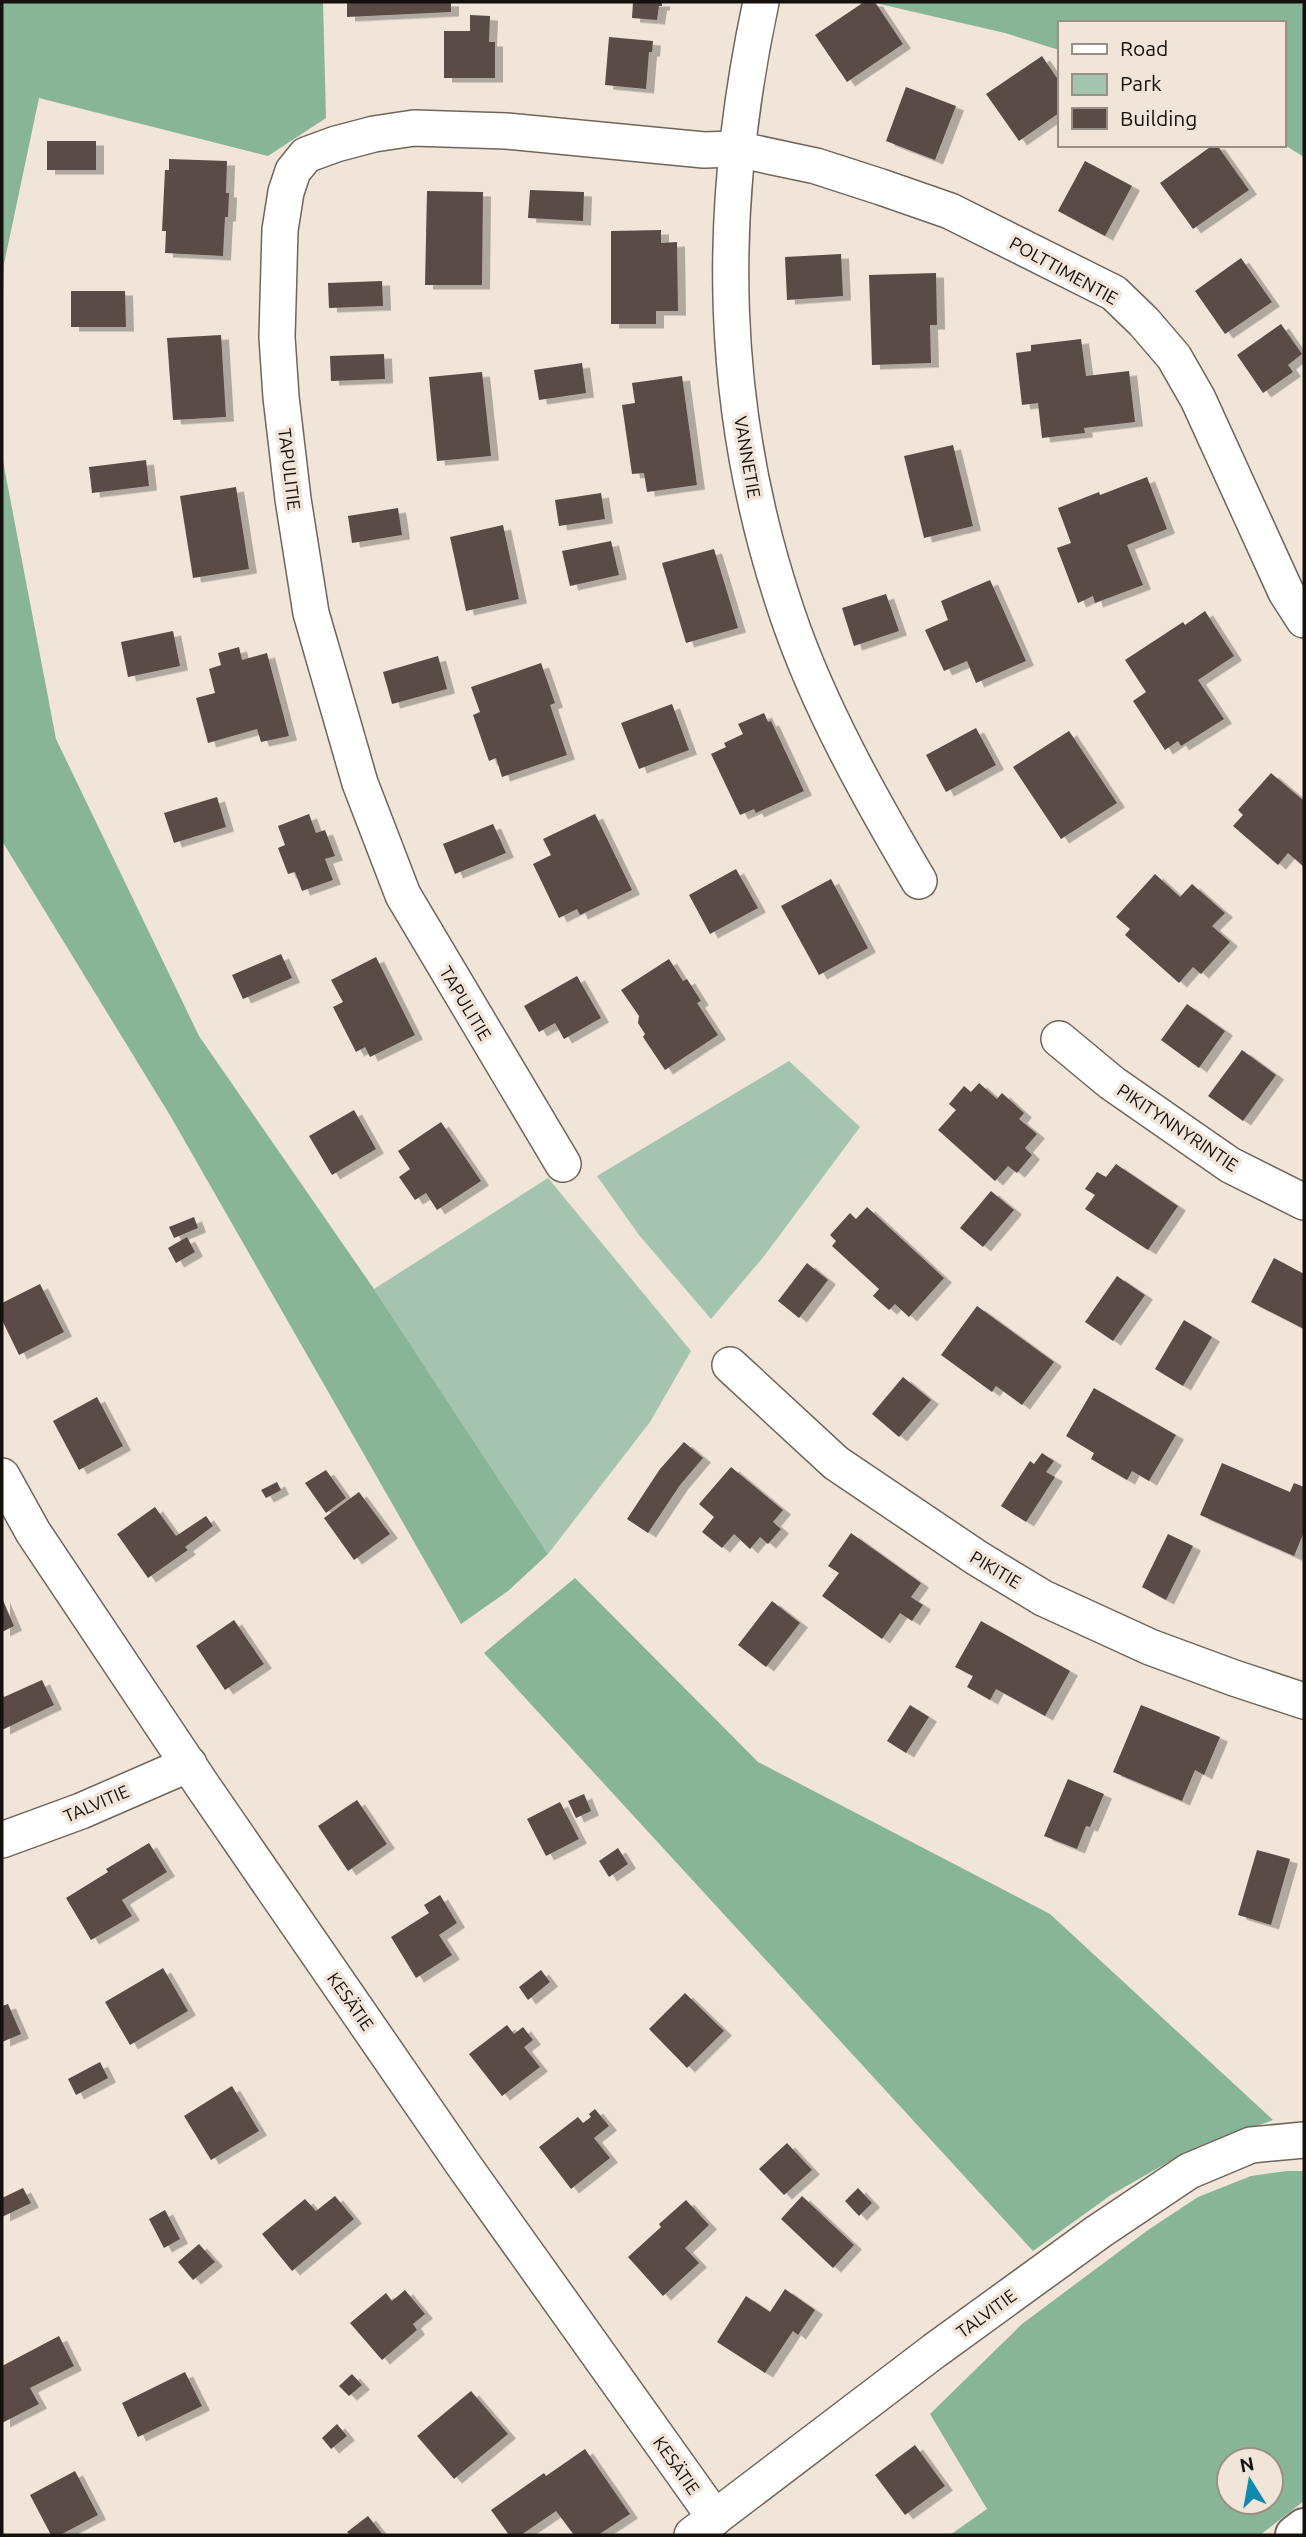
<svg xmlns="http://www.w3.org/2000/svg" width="1306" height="2537" font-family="Ubuntu,sans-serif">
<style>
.green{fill:#a5c4af}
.forest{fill:#88b497;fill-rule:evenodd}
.building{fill:#5a4b46;filter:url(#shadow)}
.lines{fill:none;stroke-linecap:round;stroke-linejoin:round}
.street-casing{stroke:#6f655a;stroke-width:38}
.secondary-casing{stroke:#6f655a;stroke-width:42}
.street{stroke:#fff;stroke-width:35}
.secondary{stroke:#fff;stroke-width:38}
.labels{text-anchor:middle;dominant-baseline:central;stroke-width:7;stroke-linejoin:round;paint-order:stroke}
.street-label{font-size:18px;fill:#14100c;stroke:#f0e5d8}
</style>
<defs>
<filter id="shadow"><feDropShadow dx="8" dy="4.5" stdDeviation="0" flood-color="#0004"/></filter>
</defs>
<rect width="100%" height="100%" fill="#f0e5d8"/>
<g class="green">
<path d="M789,1061L860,1127L765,1255L711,1319L639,1235L597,1176Z"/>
<path d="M548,1178L691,1351L650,1422L548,1554L374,1289Z"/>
</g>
<g class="forest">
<path d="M2,2H323L326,118L268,156L39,98L4,264L2,324Z"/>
<path d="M871,2H1304V157L1283,144V23H1059V50L1005,33Z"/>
<path d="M2,456L56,739L199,1036L374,1289L548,1554L508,1591L461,1624L171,1117L2,841Z"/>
<path d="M575,1578L758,1762L1050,1914L1273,2120L1184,2153L1111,2195L1033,2251L484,1653Z"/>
<path d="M1287,2171H1304V2501L1260,2535H950L987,2509L930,2414L1022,2324L1148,2230L1198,2197L1251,2176ZM1271,2460V2502H1229V2460Z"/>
</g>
<g class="building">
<path d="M347,2H451V12L347,17Z"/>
<path d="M633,2H662V6H659L657,20L632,18Z"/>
<path d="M864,2H875L903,44L847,82L815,35Z"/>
<path d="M470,15L490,16L489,42H495V78H444V31H470Z"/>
<path d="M609,37L653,41L652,52H649L646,89L605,85Z"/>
<path d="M1042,56L1059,81V113L1019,141L986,94Z"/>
<path d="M906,87L956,106L935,160L886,141Z"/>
<rect x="47" y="141" width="49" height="29"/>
<path d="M1213,145H1217L1249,190L1193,229L1160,183Z"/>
<path d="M169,159L227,161L226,193H229L228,217H225L223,256L165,253L166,231H162L165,170H169Z"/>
<path d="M1085,161L1132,186L1105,236L1058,211Z"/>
<path d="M530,190L584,192L583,221L528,218Z"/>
<path d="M427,191L483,192L482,285H425Z"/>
<path d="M661,230V243L677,242L678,311H656V324H611V231Z"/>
<path d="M841,254L843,296L787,300L785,257Z"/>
<path d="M1241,258L1272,302L1225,334L1195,291Z"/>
<path d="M936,273L937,325H930L931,363L872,365L869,275Z"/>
<path d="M382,281L383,306L329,308L328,283Z"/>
<path d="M71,291H125L126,327H71Z"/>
<path d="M1281,324L1302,354L1288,365L1293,372L1263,393L1237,355Z"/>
<path d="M221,335L226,417L173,420L167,338Z"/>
<path d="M1081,339L1086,376L1129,371L1135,422L1084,428L1085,433L1042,438L1038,403L1022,405L1016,353L1031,351V345Z"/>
<path d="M384,354L385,379L331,381L330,356Z"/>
<path d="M582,363L586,393L539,400L534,370Z"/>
<path d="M482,372L491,456L437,461L429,377Z"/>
<path d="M682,376L697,485L647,492L644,473L632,474L622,405L635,403L632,383Z"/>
<path d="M953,445L973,526L924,538L904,456Z"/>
<path d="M146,460L149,486L92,493L89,467Z"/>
<path d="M1147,477L1167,529L1127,545L1143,585L1095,603L1093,596L1078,603L1057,548L1071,543L1058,508L1099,492L1100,495Z"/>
<path d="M236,487L249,569L193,578L180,496Z"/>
<path d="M601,493L605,519L559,526L555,500Z"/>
<path d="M398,508L402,535L352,543L348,516Z"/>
<path d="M503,525L519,599L466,611L450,537Z"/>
<path d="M611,541L619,575L570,586L562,551Z"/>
<path d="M714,549L738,628L686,643L662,563Z"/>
<path d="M990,580L1026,661L976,683L967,661L944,671L925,630L948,620L941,601Z"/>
<path d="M886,594L899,631L854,646L842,608Z"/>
<path d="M1205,611L1234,656L1198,680L1224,719L1181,746L1178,741L1165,750L1133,701L1146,692L1125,660L1183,622L1185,625Z"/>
<path d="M173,631L180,666L128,677L121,642Z"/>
<path d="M239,647L242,660L267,653L289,736L261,742L257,729L208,743L196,698L215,693L209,669L221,665L218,653Z"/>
<path d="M438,656L447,689L392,704L383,672Z"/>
<path d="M541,663L555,703L550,705L567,755L502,777L496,758L489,761L473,715L480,712L471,687Z"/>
<path d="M672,704L689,750L639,769L621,723Z"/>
<path d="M764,713L768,722L771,721L804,791L756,813L754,809L740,815L711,754L726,747L724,743L743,734L738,724Z"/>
<path d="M976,728L996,765L946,792L926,755Z"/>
<path d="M1069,731L1117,803L1061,839L1013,767Z"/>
<path d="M1271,773L1304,801V867L1288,853L1278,865L1233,826L1243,815L1238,810Z"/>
<path d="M217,797L226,827L174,843L164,813Z"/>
<path d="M309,814L316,833L325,830L335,856L325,859L333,880L302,891L295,872L288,874L278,848L285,845L278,826Z"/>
<path d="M595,814L632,890L580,915L577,909L559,918L533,864L551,855L543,839Z"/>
<path d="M493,824L506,853L455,874L443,844Z"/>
<path d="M736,869L758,908L710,934L689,895Z"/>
<path d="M1155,874L1180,897L1192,884L1225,913L1212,926L1230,942L1201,974L1193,967L1179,983L1125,935L1130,929L1116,917Z"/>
<path d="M831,879L868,948L819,975L781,906Z"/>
<path d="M281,954L292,978L243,999L232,975Z"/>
<path d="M376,957L415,1035L370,1057L365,1047L356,1052L333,1007L343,1002L331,980Z"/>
<path d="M669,959L683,981L687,979L701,1001L697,1003L718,1035L665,1070L643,1037L645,1034L638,1023L639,1016L621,990Z"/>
<path d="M577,976L601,1018L564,1039L555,1023L539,1032L524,1006Z"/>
<path d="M1187,1004L1225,1031L1199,1068L1161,1040Z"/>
<path d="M1242,1050L1276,1075L1243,1121L1208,1096Z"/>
<path d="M979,1083L997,1099L1002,1093L1024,1113L1019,1119L1037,1134L1025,1148L1032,1155L1017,1173L1008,1166L995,1181L938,1130L956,1110L949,1104L964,1086L971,1092Z"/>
<path d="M354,1110L376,1149L332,1175L309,1136Z"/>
<path d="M441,1122L481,1181L437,1210L426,1193L415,1200L399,1177L410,1169L398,1151Z"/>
<path d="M1116,1164L1178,1206L1148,1250L1085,1209L1095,1195L1085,1189L1097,1172L1106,1177Z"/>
<path d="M991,1191L1014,1210L983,1247L960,1228Z"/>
<path d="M867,1207L944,1278L909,1317L895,1304L889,1310L873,1296L879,1289L832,1246L836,1241L830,1235L850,1213L856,1219Z"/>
<path d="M194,1217L198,1228L174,1238L169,1227Z"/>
<path d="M187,1237L195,1252L176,1263L168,1248Z"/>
<path d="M1274,1258L1304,1274V1329L1251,1302Z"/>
<path d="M807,1263L828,1280L799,1318L778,1301Z"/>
<path d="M1117,1276L1145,1295L1113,1341L1085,1322Z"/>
<path d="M40,1284L64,1332L19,1355L2,1320V1303Z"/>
<path d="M977,1306L1054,1362L1022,1405L996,1386L992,1392L941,1355Z"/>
<path d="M1184,1320L1212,1337L1183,1386L1155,1369Z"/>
<path d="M903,1377L931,1400L899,1437L872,1414Z"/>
<path d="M1094,1388L1176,1435L1149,1481L1132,1471L1127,1480L1091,1459L1094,1453L1066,1436Z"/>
<path d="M97,1397L123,1446L79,1470L53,1421Z"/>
<path d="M684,1442L703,1458L680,1485L648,1533L627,1519L660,1469Z"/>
<path d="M1042,1453L1054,1461L1046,1472L1055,1477L1026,1522L1001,1506L1030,1461L1034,1464Z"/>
<path d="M1222,1463L1290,1492L1294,1483L1304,1487V1532L1294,1556L1200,1515Z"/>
<path d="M731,1467L783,1510L773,1522L781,1529L768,1544L760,1537L750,1549L734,1534L722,1548L702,1532L714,1517L699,1504Z"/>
<path d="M326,1470L346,1498L326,1513L305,1483Z"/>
<path d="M277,1482L281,1490L266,1498L261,1490Z"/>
<path d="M359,1492L390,1534L354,1560L324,1518Z"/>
<path d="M155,1507L176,1536L206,1516L213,1526L185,1547L188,1550L148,1578L117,1534Z"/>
<path d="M851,1533L921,1583L911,1597L923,1605L912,1621L900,1613L882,1639L822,1596L839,1573L828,1566Z"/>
<path d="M1168,1534L1193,1546L1166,1600L1142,1587Z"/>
<path d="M2,1598L14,1626L2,1632Z"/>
<path d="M772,1601L800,1623L766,1667L738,1645Z"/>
<path d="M234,1620L264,1664L225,1690L196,1646Z"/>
<path d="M981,1621L1070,1671L1045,1716L996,1689L990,1700L967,1687L973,1676L955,1667Z"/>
<path d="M42,1680L54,1705L2,1730V1693L4,1697Z"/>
<path d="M910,1705L929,1717L906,1753L887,1741Z"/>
<path d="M1141,1705L1220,1737L1204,1775L1195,1770L1182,1801L1113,1772Z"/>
<path d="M1068,1779L1104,1794L1090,1827L1086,1826L1077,1849L1044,1836Z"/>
<path d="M584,1794L591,1811L576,1818L568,1801Z"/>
<path d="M357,1800L387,1844L348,1871L318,1826Z"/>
<path d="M560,1802L579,1839L546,1856L527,1819Z"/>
<path d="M149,1843L167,1872L122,1900L132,1916L91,1940L66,1898L108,1872L106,1869Z"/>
<path d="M618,1848L628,1864L609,1877L599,1861Z"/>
<path d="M1257,1850L1290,1859L1271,1925L1238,1915Z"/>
<path d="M440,1895L457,1923L439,1935L452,1955L416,1978L391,1937L429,1913L424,1905Z"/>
<path d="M163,1968L188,2011L130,2045L105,2002Z"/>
<path d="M541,1970L550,1982L528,2000L519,1987Z"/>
<path d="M685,1993L724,2031L687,2068L649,2029Z"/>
<path d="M8,2004L21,2034L2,2042V2006Z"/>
<path d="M507,2025L514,2034L523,2027L533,2040L524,2047L540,2067L502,2096L469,2054Z"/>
<path d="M100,2062L108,2078L76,2095L68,2079Z"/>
<path d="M232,2086L259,2131L211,2160L184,2116Z"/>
<path d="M595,2109L609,2126L594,2138L610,2158L571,2189L539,2147L578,2117L583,2123L591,2117L589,2114Z"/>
<path d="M787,2143L812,2170L784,2195L759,2169Z"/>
<path d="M23,2188L31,2203L2,2217V2198Z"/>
<path d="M858,2188L872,2203L859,2216L845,2201Z"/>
<path d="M335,2196L354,2219L292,2271L262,2234L305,2199L316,2211Z"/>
<path d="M802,2196L854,2245L833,2268L781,2219Z"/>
<path d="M686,2200L709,2225L685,2248L699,2263L663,2296L628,2257L661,2227L659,2224Z"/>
<path d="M165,2210L180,2239L164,2248L149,2219Z"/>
<path d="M199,2244L215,2262L193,2280L178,2262Z"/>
<path d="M785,2289L815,2310L798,2335L793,2331L765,2373L717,2342L746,2296L770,2312Z"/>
<path d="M405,2290L425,2314L413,2324L417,2330L382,2360L350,2323L386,2293L392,2301Z"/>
<path d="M59,2336L74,2366L30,2388L39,2404L2,2423V2366Z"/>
<path d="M185,2372L202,2406L138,2437L122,2403Z"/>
<path d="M352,2374L362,2385L349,2396L339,2386Z"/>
<path d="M471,2391L508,2434L454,2479L417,2436Z"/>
<path d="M337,2424L347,2436L331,2449L322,2438Z"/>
<path d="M915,2445L945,2486L905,2515L875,2475Z"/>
<path d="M585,2449L630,2514L598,2535H574L556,2511L521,2535H509L491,2510L544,2473L546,2476Z"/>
<path d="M75,2471L98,2515L60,2535H51L30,2495Z"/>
<path d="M368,2516L383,2535H350L347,2532Z"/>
</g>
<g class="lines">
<defs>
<g id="street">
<path d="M761,2C716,212 718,411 788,616C819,707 870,798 919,881"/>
<path d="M1059,1039L1112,1083L1230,1165L1304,1202"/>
<path d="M563,1164L403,895L360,783L311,613L293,499L281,397L277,337L280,230L286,192L293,171L306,155L336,144L374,134L414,128L506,131L704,150L736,149L816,166L881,187L950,211L1114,293L1144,322L1174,357L1198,399L1286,592L1304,620"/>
<path d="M730,1365L836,1463L977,1558L1043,1598L1150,1647L1234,1678L1304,1701"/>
<path d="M2,1476L33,1532L202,1785L465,2167L715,2518"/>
<path d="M2,1840L81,1811L189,1764"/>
<path d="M692,2535L934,2351L1098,2232L1189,2171L1251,2145L1304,2140"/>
</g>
<path id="secondary" d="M1295,2535L1304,2528"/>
</defs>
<use href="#street" class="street-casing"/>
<use href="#secondary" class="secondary-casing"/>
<use href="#street" class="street"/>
<use href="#secondary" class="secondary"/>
</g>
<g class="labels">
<g class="street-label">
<text transform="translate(1064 270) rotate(29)">POLTTIMENTIE</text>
<text transform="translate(748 457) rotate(80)">VANNETIE</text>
<text transform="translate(290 469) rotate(83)">TAPULITIE</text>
<text transform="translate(466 1003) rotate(59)">TAPULITIE</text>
<text transform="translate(1178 1127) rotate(34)">PIKITYNNYRINTIE</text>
<text transform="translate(996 1569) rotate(31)">PIKITIE</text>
<text transform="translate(96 1803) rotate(-23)">TALVITIE</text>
<text transform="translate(351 2001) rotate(55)">KESÄTIE</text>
<text transform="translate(986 2313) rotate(-36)">TALVITIE</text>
<text transform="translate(677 2465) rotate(55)">KESÄTIE</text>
</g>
</g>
<rect width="1306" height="2537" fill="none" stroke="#14100c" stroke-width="7"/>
<rect x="1058" y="21" width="228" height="126" fill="#f0e5d8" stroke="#989086" stroke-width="2"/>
<rect x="1072" y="44" width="35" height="10" fill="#ffffff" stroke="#989086" stroke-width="2"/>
<text x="1120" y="56" font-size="21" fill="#14100c">Road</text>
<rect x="1072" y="74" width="35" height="21" fill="#a5c4af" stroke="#989086" stroke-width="2"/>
<text x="1120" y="91" font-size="21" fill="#14100c">Park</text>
<rect x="1072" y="108" width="35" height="21" fill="#5a4b46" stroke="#989086" stroke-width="2"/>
<text x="1120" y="126" font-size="21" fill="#14100c">Building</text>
<g transform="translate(1250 2481) rotate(349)"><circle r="33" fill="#f0e5d8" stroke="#989086" stroke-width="2"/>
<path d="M0-5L12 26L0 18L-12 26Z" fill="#0e8bac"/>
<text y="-10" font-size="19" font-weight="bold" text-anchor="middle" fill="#14100c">N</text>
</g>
</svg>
